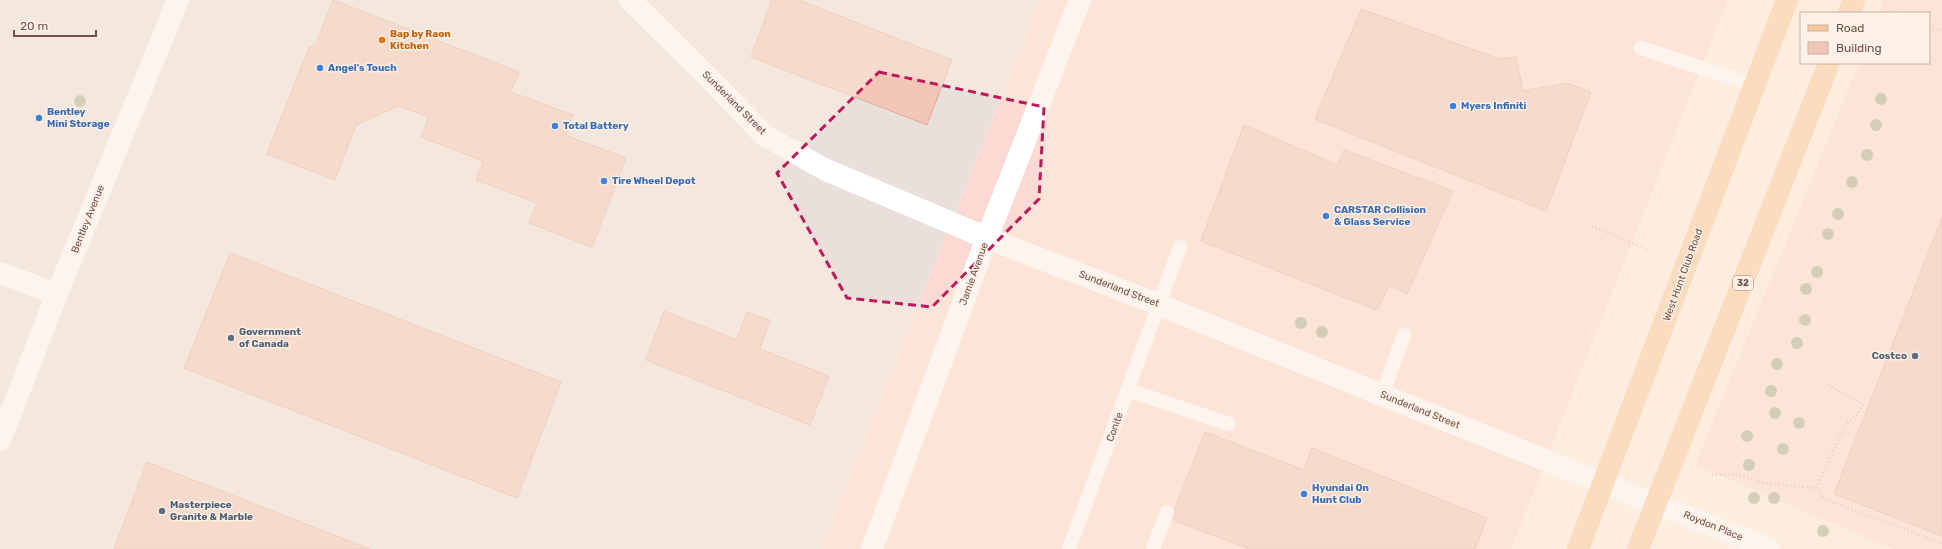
<svg xmlns="http://www.w3.org/2000/svg" width="1942" height="549" font-family="Rubik,sans-serif">
<style>
.commercial{fill:#fcd9d3}
.industrial{fill:#eae0db}
.building{fill:#f0c6b8;stroke:#e3aa98}
.lines{fill:none;stroke-linecap:round;stroke-linejoin:round}
.path{stroke:#d5a99b;stroke-width:2.5;stroke-dasharray:1 3;stroke-linecap:butt}
.service{stroke:#fff;stroke-width:14}
.minor{stroke:#fff;stroke-width:22}
.tertiary{stroke:#fff;stroke-width:22}
.primary{stroke:#fac898;stroke-width:22}
.tree{fill:#a2ac88}
.marked{fill:none;stroke:#c2185b;stroke-width:3;stroke-dasharray:8 5;stroke-linejoin:round}
.food-dot{fill:#e8710a;stroke:#fff1e5;stroke-width:1.5}
.shop-dot{fill:#3f7fe0;stroke:#fff1e5;stroke-width:1.5}
.service-dot{fill:#5c6f8a;stroke:#fff1e5;stroke-width:1.5}
.labels{text-anchor:middle;dominant-baseline:central;stroke-width:3;stroke-linejoin:round;paint-order:stroke}
.shield{fill:#fff1e5;stroke:#9c8177;stroke-width:1}
.shield-label{font-size:9px;font-weight:bold;fill:#715148}
.food-label{font-size:10px;font-weight:bold;fill:#c56008;stroke:#fff1e5;text-anchor:start}
.shop-label{font-size:10px;font-weight:bold;fill:#366cbe;stroke:#fff1e5;text-anchor:start}
.street-label{font-size:10px;fill:#715148;stroke:#fff1e5}
.service-label{font-size:10px;font-weight:bold;fill:#4e5e75;stroke:#fff1e5;text-anchor:start}
</style>
<rect width="100%" height="100%" fill="#fceddf"/>
<g class="commercial">
<path d="M1040,0H1728L1511,549H821Z"/>
<path d="M1884,0H1942V549H1893L1695,465L1859,63H1929V13H1879Z"/>
</g>
<path class="industrial" d="M0,0H1040L821,549H0Z"/>
<g class="building">
<path d="M333,0L519,72L511,92L573,115L565,135L626,158L592,247L529,223L537,203L476,180L483,161L421,137L429,117L399,106L356,125L335,180L267,154L309,47L316,44Z"/>
<path d="M772,0H799L952,60L927,125L751,57Z"/>
<path d="M1361,9L1499,59L1516,57L1523,91L1567,83L1591,92L1546,211L1315,119Z"/>
<path d="M1244,125L1337,165L1344,150L1453,191L1407,294L1389,285L1377,310L1201,241Z"/>
<path d="M1942,218V536L1834,494Z"/>
<path d="M230,253L561,382L517,498L184,368Z"/>
<path d="M664,311L737,340L747,312L770,320L760,349L829,376L810,425L646,360Z"/>
<path d="M1205,432L1304,470L1312,448L1487,518L1475,549H1249L1171,519Z"/>
<path d="M147,462L370,549H114Z"/>
</g>
<g class="lines">
<g class="path">
<path d="M1892,11L1897,13"/>
<path d="M1929,26L1942,31"/>
<path d="M1592,226L1651,251"/>
<path d="M1828,385L1863,404L1858,414L1846,424L1816,488L1826,500L1942,543"/>
<path d="M1712,475L1736,474L1765,483L1816,488"/>
</g>
<g class="service">
<path d="M1641,48L1754,85"/>
<path d="M1128,390L1229,424"/>
<path d="M1382,395L1404,335"/>
<path d="M1069,549L1180,247"/>
<path d="M1153,549L1167,512"/>
</g>
<g class="minor">
<path d="M0,273L57,294"/>
<path d="M0,440L57,294L178,0"/>
<path d="M872,549L987,238L1080,0"/>
</g>
<path class="tertiary" d="M630,0L708,77L764,135L824,169L987,238L1160,305L1382,395L1769,549"/>
<g class="primary">
<path d="M1849,13L1854,0"/>
<path d="M1578,549L1787,0"/>
<path d="M1638,549L1829,63"/>
</g>
</g>
<g class="tree">
<circle cx="1881" cy="99" r="6"/>
<circle cx="80" cy="101" r="6"/>
<circle cx="1876" cy="125" r="6"/>
<circle cx="1867" cy="155" r="6"/>
<circle cx="1852" cy="182" r="6"/>
<circle cx="1838" cy="214" r="6"/>
<circle cx="1828" cy="234" r="6"/>
<circle cx="1817" cy="272" r="6"/>
<circle cx="1806" cy="289" r="6"/>
<circle cx="1805" cy="320" r="6"/>
<circle cx="1301" cy="323" r="6"/>
<circle cx="1322" cy="332" r="6"/>
<circle cx="1797" cy="343" r="6"/>
<circle cx="1777" cy="364" r="6"/>
<circle cx="1771" cy="391" r="6"/>
<circle cx="1775" cy="413" r="6"/>
<circle cx="1799" cy="423" r="6"/>
<circle cx="1747" cy="436" r="6"/>
<circle cx="1783" cy="449" r="6"/>
<circle cx="1749" cy="465" r="6"/>
<circle cx="1754" cy="498" r="6"/>
<circle cx="1774" cy="498" r="6"/>
<circle cx="1823" cy="531" r="6"/>
</g>
<path d="M0 0H1942V549H0ZM879,72L1044,107L1039,199L932,307L847,298L777,173Z" fill="#fceddf" fill-opacity=".55" fill-rule="evenodd"/>
<path class="marked" d="M879,72L1044,107L1039,199L932,307L847,298L777,173Z"/>
<circle class="food-dot" cx="382" cy="40" r="4"/>
<g class="shop-dot">
<circle cx="320" cy="68" r="4"/>
<circle cx="1453" cy="106" r="4"/>
<circle cx="39" cy="118" r="4"/>
<circle cx="555" cy="126" r="4"/>
<circle cx="604" cy="181" r="4"/>
<circle cx="1326" cy="216" r="4"/>
<circle cx="1304" cy="494" r="4"/>
</g>
<g class="service-dot">
<circle cx="231" cy="338" r="4"/>
<circle cx="1915" cy="356" r="4"/>
<circle cx="162" cy="511" r="4"/>
</g>
<g class="labels">
<rect class="shield" x="1733" y="276" width="20" height="14" rx="3"/>
<g class="shield-label">
<text x="1743" y="283">32</text>
</g>
<g class="food-label">
<text x="390" y="34">Bap by Raon<tspan x="390" dy="12">Kitchen</tspan></text>
</g>
<g class="shop-label">
<text x="328" y="68">Angel's Touch</text>
<text x="1461" y="106">Myers Infiniti</text>
<text x="47" y="112">Bentley<tspan x="47" dy="12">Mini Storage</tspan></text>
<text x="563" y="126">Total Battery</text>
<text x="612" y="181">Tire Wheel Depot</text>
<text x="1334" y="210">CARSTAR Collision<tspan x="1334" dy="12">&amp; Glass Service</tspan></text>
<text x="1312" y="488">Hyundai On<tspan x="1312" dy="12">Hunt Club</tspan></text>
</g>
<g class="street-label">
<text transform="translate(734 103) rotate(45)">Sunderland Street</text>
<text transform="translate(88 219) rotate(-68)">Bentley Avenue</text>
<text transform="translate(974 274) rotate(-70)">Jamie Avenue</text>
<text transform="translate(1683 275) rotate(-70)">West Hunt Club Road</text>
<text transform="translate(1119 289) rotate(21)">Sunderland Street</text>
<text transform="translate(1420 410) rotate(22)">Sunderland Street</text>
<text transform="translate(1115 427) rotate(-70)">Conite</text>
<text transform="translate(1713 526) rotate(22)">Roydon Place</text>
</g>
<g class="service-label">
<text x="239" y="332">Government<tspan x="239" dy="12">of Canada</tspan></text>
<text x="1907" y="356" text-anchor="end">Costco</text>
<text x="170" y="505">Masterpiece<tspan x="170" dy="12">Granite &amp; Marble</tspan></text>
</g>
</g>
<rect x="1800" y="12" width="130" height="52" fill="#fff1e5" stroke="#c6b1a6"/>
<rect x="1808" y="25" width="20" height="6" fill="#fac898" stroke="#c6b1a6"/>
<text x="1836" y="32" font-size="12" fill="#715148">Road</text>
<rect x="1808" y="42" width="20" height="12" fill="#f0c6b8" stroke="#c6b1a6"/>
<text x="1836" y="52" font-size="12" fill="#715148">Building</text>
<path d="M14 30v6h82v-6" fill="none" stroke="#715148" stroke-width="2"/>
<text x="20" y="30" font-size="12" fill="#715148" stroke="#fff1e5" stroke-width="3" paint-order="stroke">20 m</text>
</svg>
